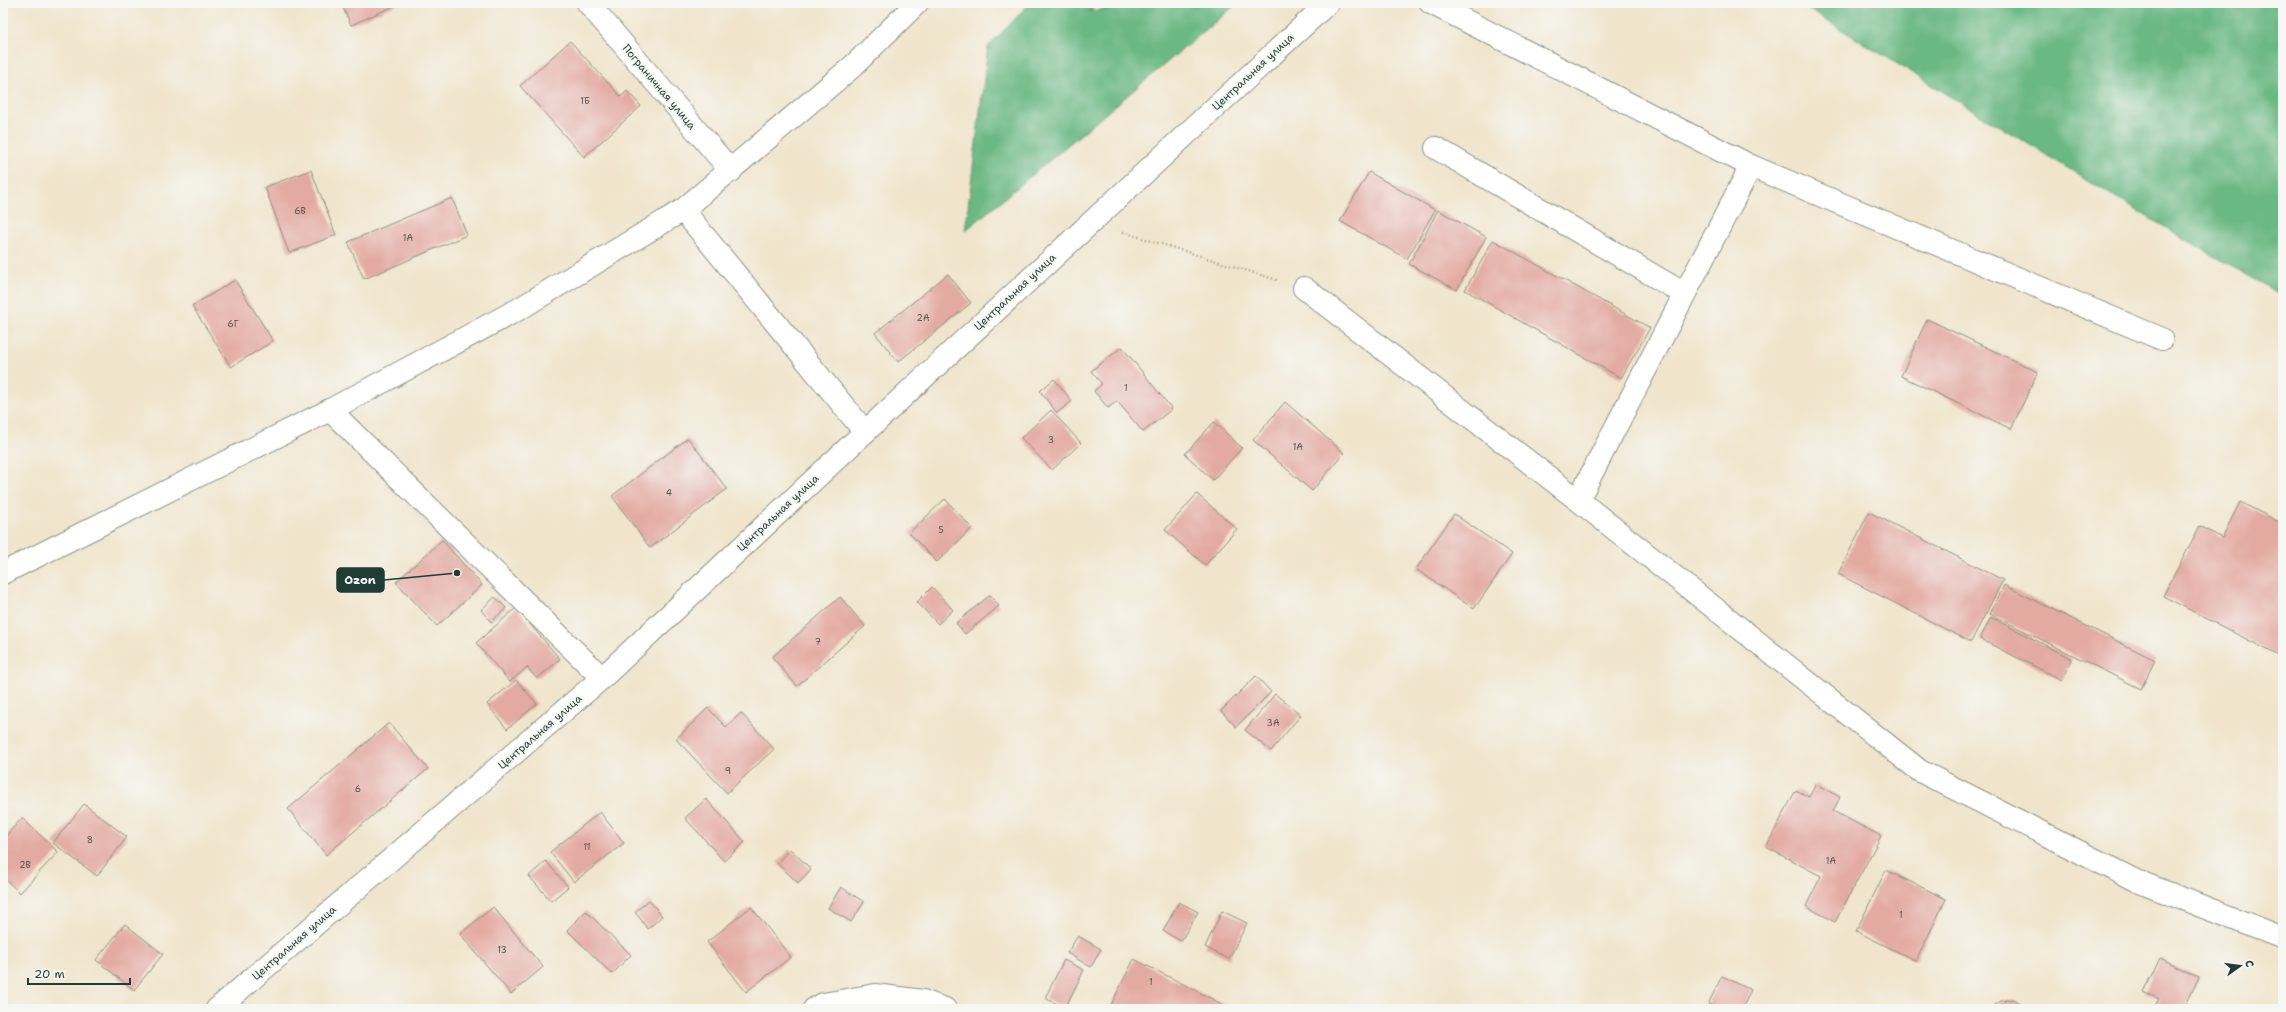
<svg xmlns="http://www.w3.org/2000/svg" width="2286" height="1012" font-family="'Shantell Sans',sans-serif">
<style>
.forest{fill:#6ab883;stroke:#447a5c}
.building{fill:#e3aaa2}
.lines{fill:none;stroke-linecap:round;stroke-linejoin:round}
.minor-casing{stroke:#889180;stroke-width:24}
.major-casing{stroke:#889180;stroke-width:24}
.path{stroke:#889180;stroke-width:2.5;stroke-dasharray:1 3;stroke-linecap:butt}
.minor{stroke:#fff;stroke-width:22}
.major{stroke:#fff;stroke-width:22}
.labels{text-anchor:middle;dominant-baseline:central;stroke-width:4;stroke-linejoin:round;paint-order:stroke}
.number-label{font-size:9px;fill:#505850}
.street-label{font-size:11px;fill:#1f3d34;stroke:#f6f6f2}
.leader{fill:none;stroke:#1f3d34;stroke-width:1.5}
.callout-dot{fill:#1f3d34;stroke:#f6f6f2;stroke-width:1.5}
.callout{fill:#1f3d34;stroke:#1f3d34;stroke-width:1.5}
.callout-label{font-size:12px;text-anchor:middle;font-weight:bold;fill:#fff}
</style>
<rect width="100%" height="100%" fill="#f6f6f2"/>
<filter id="ink" filterUnits="userSpaceOnUse"><feTurbulence type="fractalNoise" baseFrequency=".025" numOctaves="2"/><feDisplacementMap in="SourceGraphic" scale="8" xChannelSelector="R" yChannelSelector="G"/><feConvolveMatrix kernelMatrix="1 2 1 2 8 2 1 2 1" color-interpolation-filters="sRGB"/></filter>
<filter id="wash" filterUnits="userSpaceOnUse"><feTurbulence type="fractalNoise" baseFrequency=".012" numOctaves="4" result="noise"/><feDisplacementMap in="SourceGraphic" scale="16" xChannelSelector="R" yChannelSelector="G"/><feGaussianBlur stdDeviation="0.9" result="paint"/><feColorMatrix in="noise" values="0 0 0 0 0 0 0 0 0 0 0 0 0 0 0 0 0 1.4 0 .05"/><feComposite in="paint" operator="in"/></filter>
<g filter="url(#wash)">
<rect width="100%" height="100%" fill="#f0e5cc"/>
<g class="forest">
<path d="M1030,3H1097L1090,11L1148,3H1238L965,231L988,47Z"/>
<path d="M1798,3H2283V296L2146,216Z"/>
</g>
<g id="blocks">
<g class="building">
<path d="M341,3H401L351,25Z"/>
<path d="M570,41L621,97L627,91L641,106L584,157L520,86Z"/>
<path d="M311,170L336,235L289,253L265,187Z"/>
<path d="M1369,172L1435,210L1407,259L1340,221Z"/>
<path d="M452,198L467,235L364,279L348,242Z"/>
<path d="M1438,210L1486,237L1457,290L1409,264Z"/>
<path d="M1493,240L1650,328L1621,378L1465,290Z"/>
<path d="M948,274L971,303L898,362L875,333Z"/>
<path d="M235,280L273,341L231,367L192,306Z"/>
<path d="M1927,319L2038,372L2011,429L1901,376Z"/>
<path d="M1122,347L1172,409L1143,432L1117,401L1108,408L1094,391L1102,384L1091,371Z"/>
<path d="M1054,379L1072,401L1057,413L1040,391Z"/>
<path d="M1285,402L1344,453L1312,491L1253,440Z"/>
<path d="M1051,410L1081,443L1052,470L1021,438Z"/>
<path d="M1214,422L1242,448L1213,480L1185,454Z"/>
<path d="M688,438L727,489L650,548L612,496Z"/>
<path d="M1197,494L1237,529L1205,565L1165,530Z"/>
<path d="M945,499L972,528L937,562L909,533Z"/>
<path d="M2240,502L2283,524V658L2163,596L2200,526L2222,538Z"/>
<path d="M1869,512L2003,580L1971,642L1838,574Z"/>
<path d="M1454,514L1512,554L1474,609L1416,569Z"/>
<path d="M442,540L482,585L437,626L396,582Z"/>
<path d="M2004,585L2155,660L2141,689L1990,614Z"/>
<path d="M932,587L953,610L938,624L917,602Z"/>
<path d="M990,595L999,606L965,634L956,623Z"/>
<path d="M495,597L506,608L491,622L481,610Z"/>
<path d="M840,597L865,626L797,686L772,657Z"/>
<path d="M516,608L560,659L537,679L527,667L510,682L476,643Z"/>
<path d="M1991,617L2072,659L2062,680L1980,639Z"/>
<path d="M1256,676L1271,692L1236,727L1221,711Z"/>
<path d="M516,680L537,704L507,729L487,704Z"/>
<path d="M1275,694L1301,715L1271,751L1245,730Z"/>
<path d="M708,708L726,727L741,713L774,749L727,793L676,739Z"/>
<path d="M389,723L428,769L326,855L288,809Z"/>
<path d="M1816,784L1840,797L1833,811L1881,836L1835,922L1806,906L1821,876L1766,847L1796,790L1809,797Z"/>
<path d="M706,799L745,842L724,861L685,818Z"/>
<path d="M84,804L127,837L97,876L53,843Z"/>
<path d="M600,812L624,843L574,882L550,852Z"/>
<path d="M22,818L58,852L20,893L3,877V839Z"/>
<path d="M790,849L811,869L798,883L777,863Z"/>
<path d="M546,861L568,887L551,901L529,876Z"/>
<path d="M1886,870L1946,899L1916,961L1856,931Z"/>
<path d="M841,887L864,902L851,922L828,908Z"/>
<path d="M649,900L662,916L648,929L635,912Z"/>
<path d="M1179,902L1198,912L1181,941L1163,931Z"/>
<path d="M493,907L543,967L511,994L460,934Z"/>
<path d="M751,907L791,957L746,992L707,942Z"/>
<path d="M586,911L631,955L612,974L567,930Z"/>
<path d="M1222,911L1247,923L1229,959L1205,947Z"/>
<path d="M125,924L163,954L134,990L96,960Z"/>
<path d="M1078,936L1101,949L1091,967L1067,953Z"/>
<path d="M2160,958L2199,977L2184,1009H2154L2159,999L2144,992Z"/>
<path d="M1134,959L1232,1009H1118L1111,1005Z"/>
<path d="M1064,960L1084,970L1065,1008L1045,998Z"/>
<path d="M1722,976L1751,990L1742,1009H1719L1708,1004Z"/>
<path d="M2013,999L2030,1009H1989L2001,1001Z"/>
</g>
</g>
</g>
<g filter="url(#ink)">
<use href="#blocks" fill-opacity="0" stroke="#889180" stroke-width="1"/>
<g class="lines">
<defs>
<g id="minor">
<path d="M588,3L731,171"/>
<path d="M1431,3L1751,166L2162,339"/>
<path d="M1436,148L1683,293"/>
<path d="M683,210L865,432"/>
<path d="M1304,288L1578,500L1920,771L2137,881L2283,938"/>
<path d="M330,410L602,678"/>
<path d="M1578,500L1751,166"/>
<path d="M217,1009L602,678L865,432L1328,3"/>
<path d="M814,1009L823,1004L875,995L923,1001L945,1009"/>
</g>
<path id="major" d="M3,573L330,410L519,309L683,210L853,66L917,3"/>
</defs>
<use href="#minor" class="minor-casing"/>
<use href="#major" class="major-casing"/>
<path class="path" d="M1123,232L1277,280"/>
<use href="#minor" class="minor"/>
<use href="#major" class="major"/>
</g>
</g>
<g class="labels">
<g class="number-label">
<text x="585" y="101">1Б</text>
<text x="300" y="211">6В</text>
<text x="408" y="238">1А</text>
<text x="923" y="318">2А</text>
<text x="233" y="324">6Г</text>
<text x="1126" y="388">1</text>
<text x="1051" y="440">3</text>
<text x="1298" y="447">1А</text>
<text x="669" y="493">4</text>
<text x="941" y="530">5</text>
<text x="818" y="642">7</text>
<text x="1273" y="723">3А</text>
<text x="728" y="771">9</text>
<text x="358" y="789">6</text>
<text x="90" y="840">8</text>
<text x="587" y="847">11</text>
<text x="1831" y="861">1А</text>
<text x="25" y="865">2В</text>
<text x="1901" y="915">1</text>
<text x="502" y="950">13</text>
<text x="1151" y="982">1</text>
</g>
<g class="street-label">
<text transform="translate(1253 72) rotate(-43)">Центральная улица</text>
<text transform="translate(659 87) rotate(50)">Пограничная улица</text>
<text transform="translate(1015 292) rotate(-43)">Центральная улица</text>
<text transform="translate(778 513) rotate(-43)">Центральная улица</text>
<text transform="translate(540 732) rotate(-41)">Центральная улица</text>
<text transform="translate(294 943) rotate(-41)">Центральная улица</text>
</g>
</g>
<path class="leader" d="M457 573L384 580"/>
<circle class="callout-dot" cx="457" cy="573" r="4"/>
<rect class="callout" x="337" y="568" width="47" height="24" rx="4"/>
<g class="callout-label">
<text x="360" y="584">Ozon</text>
</g>
<rect width="2286" height="1012" fill="none" stroke="#f6f6f2" stroke-width="16"/>
<g transform="translate(2240 966) rotate(76)" stroke="#f6f6f2" stroke-width="3" paint-order="stroke">
<path d="M0-3L7 15L0 10L-7 15Z" fill="#1f3d34"/>
<text y="-6" font-size="11" font-weight="bold" text-anchor="middle" fill="#1f3d34">С</text>
</g>
<path d="M28 978v6h102v-6" fill="none" stroke="#1f3d34" stroke-width="2"/>
<text x="34" y="978" font-size="12" fill="#1f3d34" stroke="#f6f6f2" stroke-width="3" paint-order="stroke">20 m</text>
</svg>
